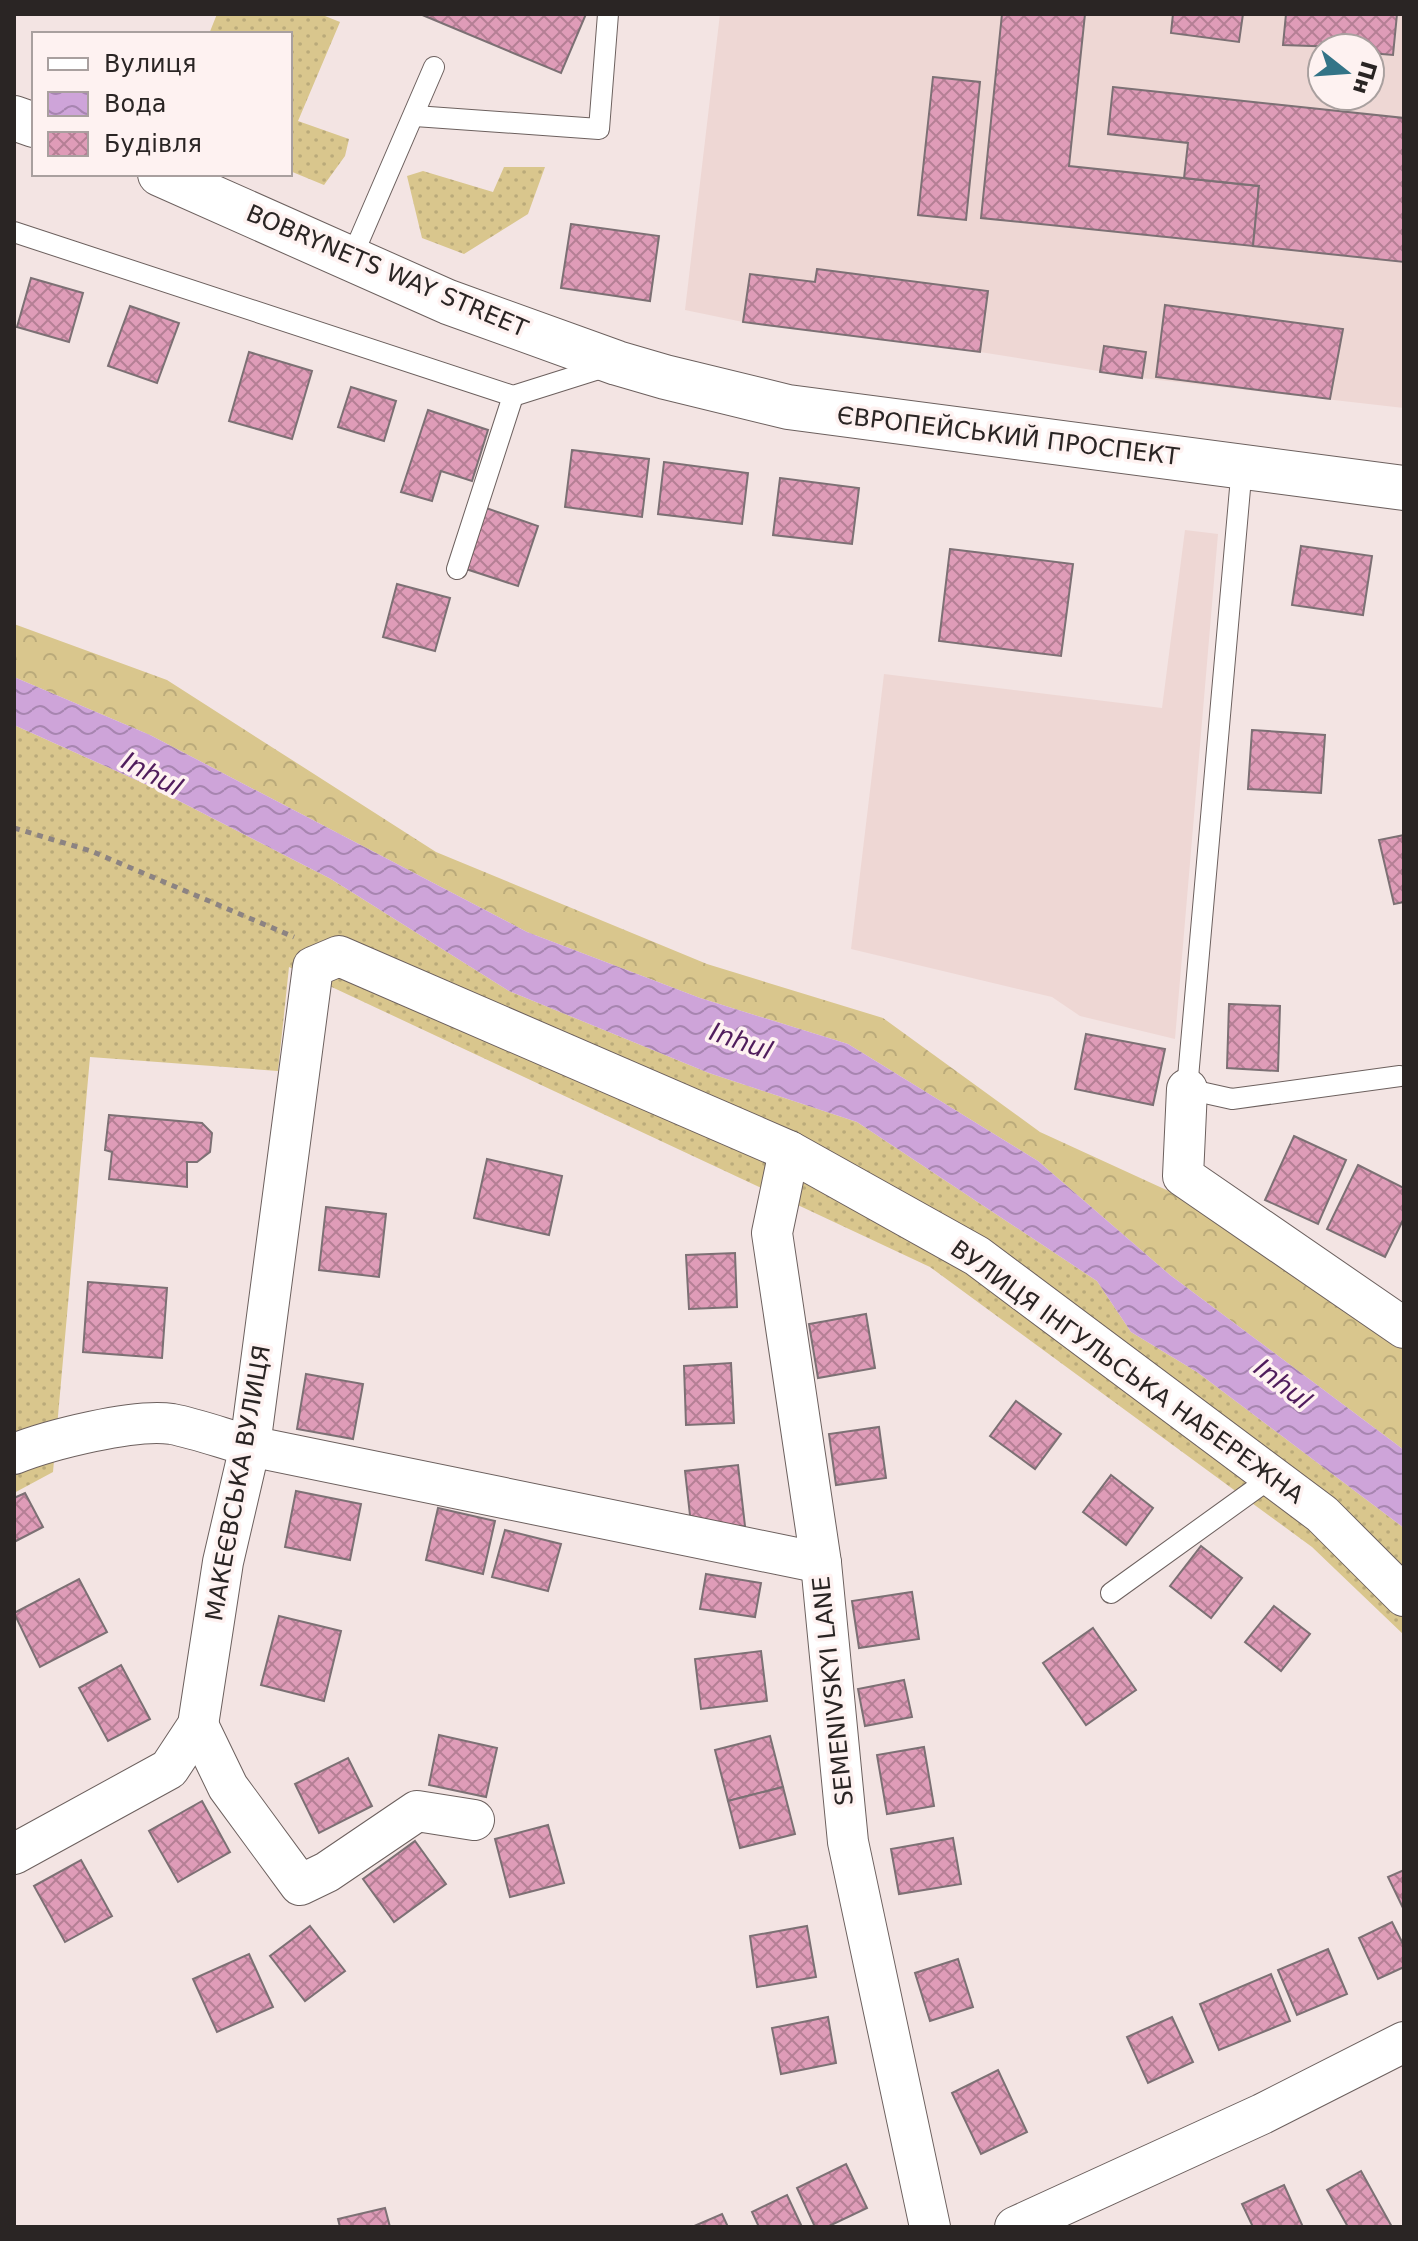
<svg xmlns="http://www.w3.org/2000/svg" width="1418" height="2241" font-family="'DejaVu Sans',sans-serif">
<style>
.built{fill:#eed7d4;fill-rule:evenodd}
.grass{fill:url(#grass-dots)}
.forest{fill:url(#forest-crowns)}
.water{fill:url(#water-waves)}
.building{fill:url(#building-cross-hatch);stroke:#7c7074;stroke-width:2}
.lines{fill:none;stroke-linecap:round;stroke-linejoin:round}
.lane-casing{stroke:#6c605e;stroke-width:22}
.street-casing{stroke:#6c605e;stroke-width:42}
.primary-casing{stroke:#6c605e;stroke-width:46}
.path{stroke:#8c8382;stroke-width:5;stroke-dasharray:6 6;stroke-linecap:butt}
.lane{stroke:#fff;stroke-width:20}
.street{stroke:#fff;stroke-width:40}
.primary{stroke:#fff;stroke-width:44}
.labels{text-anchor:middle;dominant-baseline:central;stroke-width:7;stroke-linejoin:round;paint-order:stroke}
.street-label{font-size:24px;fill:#2a2524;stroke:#fef2f1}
.water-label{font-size:26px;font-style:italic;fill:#501d5c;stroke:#fef2f1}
</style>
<defs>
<pattern id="grass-dots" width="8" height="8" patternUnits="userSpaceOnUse" patternTransform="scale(2)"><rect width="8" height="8" fill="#d9c68d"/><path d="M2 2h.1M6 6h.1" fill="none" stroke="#baaa7a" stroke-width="1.8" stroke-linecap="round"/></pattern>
<pattern id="forest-crowns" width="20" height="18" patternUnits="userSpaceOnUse" patternTransform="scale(2)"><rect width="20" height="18" fill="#d9c68d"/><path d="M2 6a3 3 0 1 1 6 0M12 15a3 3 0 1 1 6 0" fill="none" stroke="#baaa7a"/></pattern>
<pattern id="water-waves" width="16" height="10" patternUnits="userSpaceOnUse" patternTransform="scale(2)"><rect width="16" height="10" fill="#cea4d9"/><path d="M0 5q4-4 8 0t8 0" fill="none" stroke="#a785b0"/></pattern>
<pattern id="building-cross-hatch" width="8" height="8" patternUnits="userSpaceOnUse" patternTransform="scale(2)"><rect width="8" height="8" fill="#df9cb8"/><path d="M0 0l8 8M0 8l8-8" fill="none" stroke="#b57f95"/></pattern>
</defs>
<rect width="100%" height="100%" fill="#f3e4e3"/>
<g class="built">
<path d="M720,14H1404V408L1142,378L980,352L743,322L685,310ZM1322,48H1370V96H1322Z"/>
<path d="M1185,530L1218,534L1175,1039L1080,1016L1052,997L851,949L884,674L1162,708Z"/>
</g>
<g class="grass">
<path d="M217,14H320L340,22L298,121L349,139L345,156L324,185L290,171V34H209Z"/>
<path d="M504,167H545L528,214L464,254L422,238L407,176L423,171L493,192Z"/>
<path d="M14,725L152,787L331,879L509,991L709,1073L857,1122L1097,1281L1131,1332L1197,1372L1404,1528V1635L1312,1547L930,1267L289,967L278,1071L90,1057L53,1472L14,1493Z"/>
</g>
<path class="forest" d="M14,624L167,680L436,852L707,964L883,1018L1040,1132L1245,1226L1404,1341V1450L1170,1275L1038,1161L848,1044L700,998L527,932L150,735L14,677Z"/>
<path class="water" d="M14,677L150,735L527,932L700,998L848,1044L1038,1161L1170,1275L1404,1450V1528L1197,1372L1131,1332L1097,1281L857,1122L709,1073L509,991L331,879L152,787L14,725Z"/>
<g class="building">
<path d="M420,14H586L561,73Z"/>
<path d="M1002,14H1085L1069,166L1259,186L1253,246L981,218Z"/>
<path d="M1173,14H1243L1239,42L1171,33Z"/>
<path d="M1286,14H1397L1393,55L1370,53V48L1283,45Z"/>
<path d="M933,77L980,82L966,220L918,215Z"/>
<path d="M1113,87L1404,118V262L1253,246L1259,186L1184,178L1188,143L1108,134Z"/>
<path d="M571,224L659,236L650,301L561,288Z"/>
<path d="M817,269L988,291L980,352L743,322L750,274L815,282Z"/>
<path d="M31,278L83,293L69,342L17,327Z"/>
<path d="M1165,305L1343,329L1330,399L1156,377Z"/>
<path d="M130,306L179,323L157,383L108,366Z"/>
<path d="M1104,346L1146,352L1142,378L1100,372Z"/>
<path d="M249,352L312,371L292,439L229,421Z"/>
<path d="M351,387L396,401L384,441L338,427Z"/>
<path d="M428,410L488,430L472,481L441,471L432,501L401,492Z"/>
<path d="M572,450L649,459L642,517L565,507Z"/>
<path d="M664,462L748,473L742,524L658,514Z"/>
<path d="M780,478L859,488L852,544L773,535Z"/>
<path d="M486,508L538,526L518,586L466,569Z"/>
<path d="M1301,546L1372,556L1363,615L1292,605Z"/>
<path d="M950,549L1073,564L1061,656L939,641Z"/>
<path d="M397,584L450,598L435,651L383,637Z"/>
<path d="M1252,730L1325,735L1321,793L1248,789Z"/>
<path d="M1404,835V902L1394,904L1379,840Z"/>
<path d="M1229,1004L1280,1006L1278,1071L1227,1068Z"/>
<path d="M1086,1034L1165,1049L1153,1105L1075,1089Z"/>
<path d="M109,1115L202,1123L212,1133L210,1152L197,1162H187V1187L109,1179L112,1152L105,1150Z"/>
<path d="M1294,1136L1346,1160L1318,1224L1265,1200Z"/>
<path d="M487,1159L562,1176L549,1235L474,1218Z"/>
<path d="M1358,1165L1404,1188V1218L1385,1257L1327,1229Z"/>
<path d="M326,1207L386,1214L379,1277L319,1270Z"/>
<path d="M735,1253L737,1307L689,1309L686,1255Z"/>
<path d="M88,1282L167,1288L162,1358L83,1352Z"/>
<path d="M866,1314L875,1368L818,1378L809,1324Z"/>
<path d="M731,1363L734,1423L686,1425L684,1366Z"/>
<path d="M306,1374L363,1384L353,1439L297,1429Z"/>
<path d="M1016,1401L1061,1434L1035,1469L990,1436Z"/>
<path d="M879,1427L886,1478L836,1485L829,1434Z"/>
<path d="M738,1465L745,1526L692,1533L685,1471Z"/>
<path d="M1111,1475L1153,1508L1126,1545L1083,1512Z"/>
<path d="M296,1491L361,1504L350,1560L285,1547Z"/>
<path d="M25,1493L43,1527L14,1542V1498Z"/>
<path d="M438,1508L495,1521L483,1574L426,1560Z"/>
<path d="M505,1530L561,1544L548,1591L492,1577Z"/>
<path d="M1201,1546L1242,1578L1211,1618L1170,1586Z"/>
<path d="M706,1574L761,1583L755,1617L700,1609Z"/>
<path d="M79,1579L107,1632L40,1667L14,1613Z"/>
<path d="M912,1592L919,1639L859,1648L852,1601Z"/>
<path d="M1274,1606L1310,1634L1281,1671L1245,1642Z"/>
<path d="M279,1616L341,1631L324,1701L261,1685Z"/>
<path d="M1093,1628L1136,1690L1086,1725L1043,1663Z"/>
<path d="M761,1651L767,1701L701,1709L695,1659Z"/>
<path d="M121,1665L150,1719L108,1741L79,1688Z"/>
<path d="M904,1680L912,1717L865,1726L858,1689Z"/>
<path d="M439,1735L497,1748L486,1797L429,1785Z"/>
<path d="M770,1736L783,1787L728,1801L715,1750Z"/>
<path d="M924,1747L934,1806L887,1814L877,1755Z"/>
<path d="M348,1758L372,1806L319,1833L295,1784Z"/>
<path d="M783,1787L795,1834L740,1848L728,1801Z"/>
<path d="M202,1801L230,1852L178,1882L149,1831Z"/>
<path d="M548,1825L564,1883L510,1897L495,1839Z"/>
<path d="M953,1838L961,1884L899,1894L891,1849Z"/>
<path d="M415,1841L446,1884L394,1922L363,1879Z"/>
<path d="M81,1860L112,1916L65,1942L34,1886Z"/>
<path d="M1404,1870V1910L1388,1877Z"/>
<path d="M1392,1922L1404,1946V1967L1378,1979L1359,1938Z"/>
<path d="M310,1926L345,1971L305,2001L270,1956Z"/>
<path d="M807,1926L816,1977L757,1987L750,1936Z"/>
<path d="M1328,1949L1347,1994L1297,2015L1278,1970Z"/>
<path d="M249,1954L273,2007L217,2032L193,1979Z"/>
<path d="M958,1959L973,2007L930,2021L915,1973Z"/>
<path d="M1271,1974L1290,2021L1219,2050L1200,2004Z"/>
<path d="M828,2017L836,2063L781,2074L772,2028Z"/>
<path d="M1172,2017L1193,2062L1148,2083L1127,2037Z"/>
<path d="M998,2070L1027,2132L981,2154L952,2093Z"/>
<path d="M846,2164L867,2208L827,2227H815L797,2188Z"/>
<path d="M1361,2171L1392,2227H1348L1327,2190Z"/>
<path d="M1284,2185L1303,2227H1253L1242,2204Z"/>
<path d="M787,2195L802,2227H759L752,2212Z"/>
<path d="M385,2208L390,2227H340L338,2219Z"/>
<path d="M722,2214L728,2227H692Z"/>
</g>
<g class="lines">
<defs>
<g id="lane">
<path d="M415,116L599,129L608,14"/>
<path d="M14,232L513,396L605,367"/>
<path d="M351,259L434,67"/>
<path d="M1242,466L1187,1089L1232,1099L1400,1076"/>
<path d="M457,569L513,396"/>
<path d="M1111,1593L1272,1477"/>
</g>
<g id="street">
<path d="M1187,1089L1183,1176L1404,1328"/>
<path d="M789,1151L772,1233L821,1563L848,1842L930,2227"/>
<path d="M14,1454C49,1440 135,1418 172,1424C198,1429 224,1439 250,1446L821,1563"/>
<path d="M198,1725L228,1787L300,1885L327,1872L417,1811L474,1820"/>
<path d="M14,1854L169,1769L198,1725L223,1562L250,1446L313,967L339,956L789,1151L977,1256L1322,1514L1404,1596"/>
<path d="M1015,2227L1262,2114L1404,2042"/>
</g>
<g id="primary">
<path d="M14,118L34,125"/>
<path d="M160,174L448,302L617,363L665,377L788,407L1404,488"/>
</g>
</defs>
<use href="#lane" class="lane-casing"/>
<use href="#street" class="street-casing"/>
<use href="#primary" class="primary-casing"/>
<path class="path" d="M14,828L91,851L294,937"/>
<use href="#lane" class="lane"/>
<use href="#street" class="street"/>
<use href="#primary" class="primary"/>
</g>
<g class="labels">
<g class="street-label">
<text transform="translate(387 271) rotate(23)">BOBRYNETS WAY STREET</text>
<text transform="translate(1008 436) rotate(7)">ЄВРОПЕЙСЬКИЙ ПРОСПЕКТ</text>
<text transform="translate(1127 1372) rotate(36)">ВУЛИЦЯ ІНГУЛЬСЬКА НАБЕРЕЖНА</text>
<text transform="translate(238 1483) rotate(-80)">МАКЕЄВСЬКА ВУЛИЦЯ</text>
<text transform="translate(833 1691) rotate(-96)">SEMENIVSKYI LANE</text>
</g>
<g class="water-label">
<text transform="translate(152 774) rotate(28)">Inhul</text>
<text transform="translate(741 1041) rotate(19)">Inhul</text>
<text transform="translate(1283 1384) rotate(38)">Inhul</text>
</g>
</g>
<rect width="1418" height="2241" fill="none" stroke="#2a2524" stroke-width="32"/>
<rect x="32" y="32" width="260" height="144" fill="#fef2f1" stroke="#a9a09f" stroke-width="2"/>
<rect x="48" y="58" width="40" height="12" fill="#ffffff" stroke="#a9a09f" stroke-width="2"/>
<text x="104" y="72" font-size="24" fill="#2a2524">Вулиця</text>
<rect x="48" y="92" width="40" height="24" fill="url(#water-waves)" stroke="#a9a09f" stroke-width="2"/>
<text x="104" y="112" font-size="24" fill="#2a2524">Вода</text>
<rect x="48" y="132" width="40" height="24" fill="url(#building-cross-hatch)" stroke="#a9a09f" stroke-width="2"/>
<text x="104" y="152" font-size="24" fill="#2a2524">Будівля</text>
<g transform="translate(1346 72) rotate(107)"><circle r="38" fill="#fef2f1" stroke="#a9a09f" stroke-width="2"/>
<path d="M0-6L14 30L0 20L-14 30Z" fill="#337487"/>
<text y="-12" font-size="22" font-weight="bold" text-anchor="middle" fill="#2a2524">Пн</text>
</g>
</svg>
